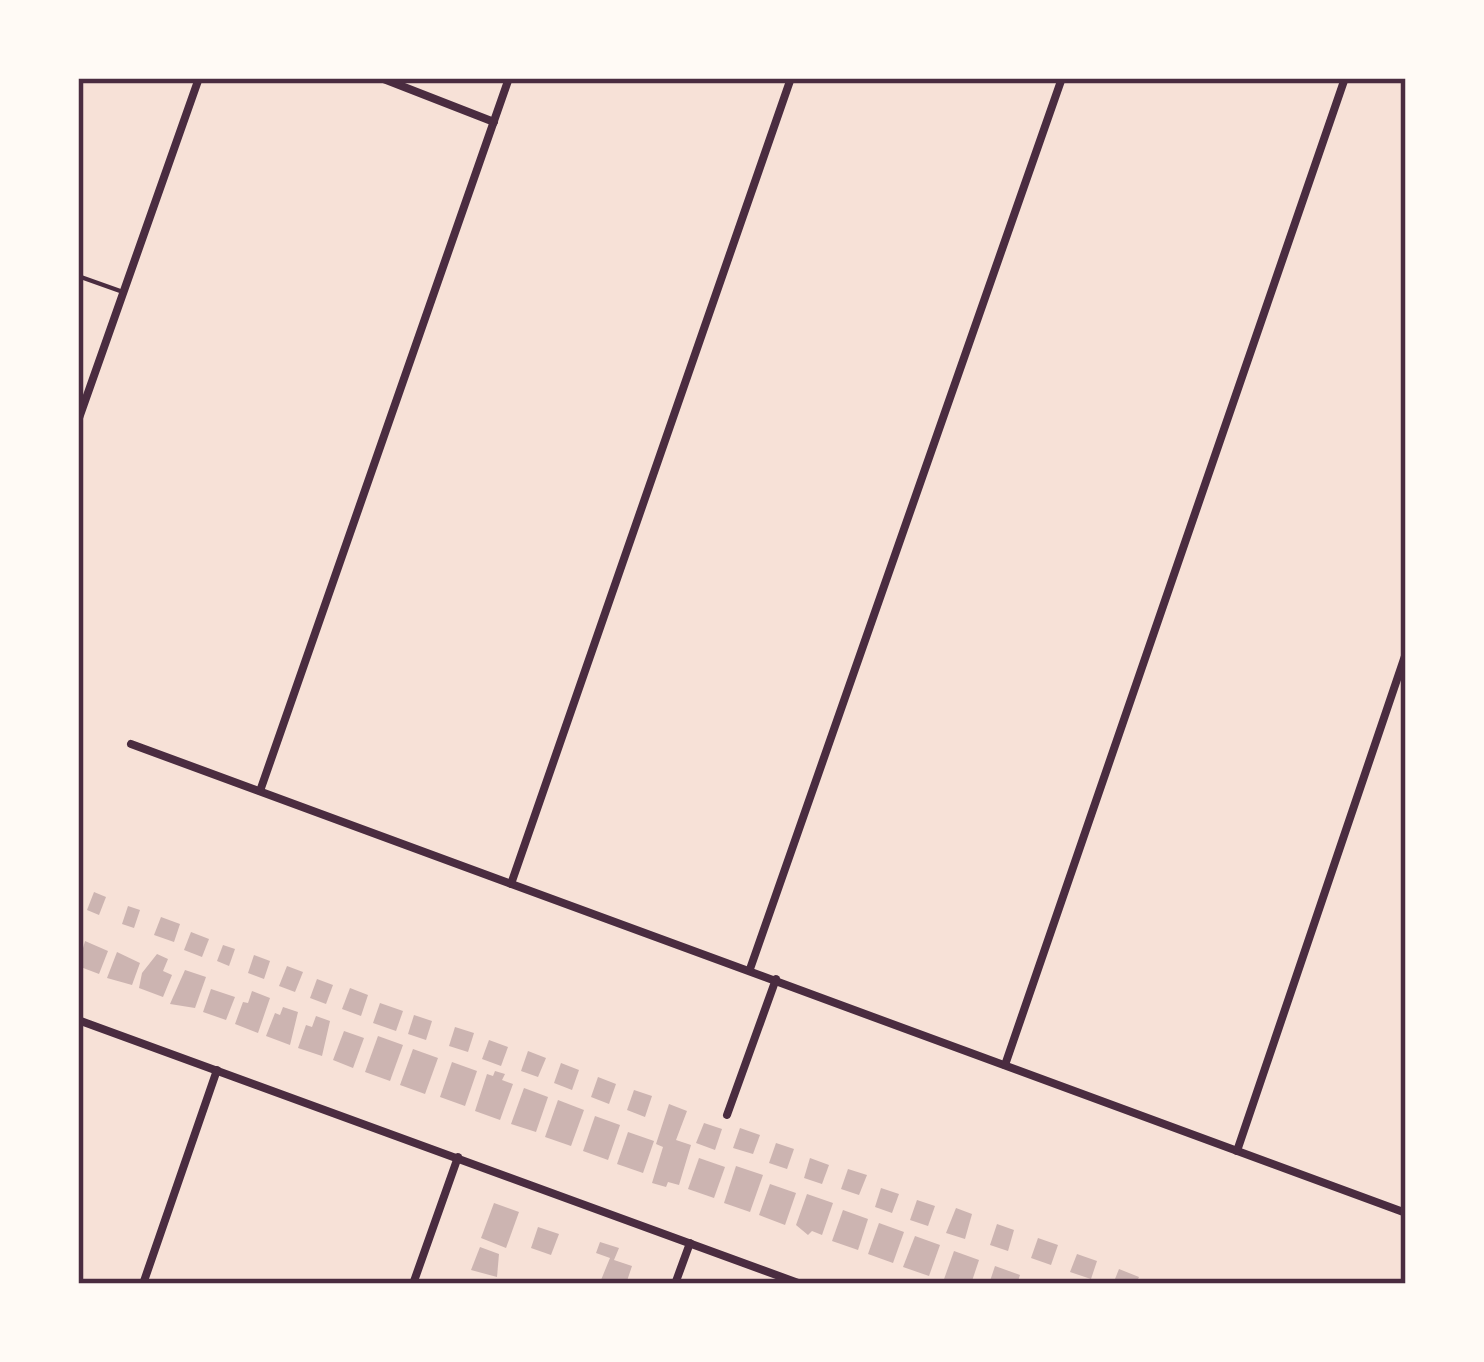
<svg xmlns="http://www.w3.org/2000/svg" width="1484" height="1362" font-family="Roboto,sans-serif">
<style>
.building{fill:#ccb4b1}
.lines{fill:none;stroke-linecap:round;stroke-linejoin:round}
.service{stroke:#4a2c40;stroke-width:4.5}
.minor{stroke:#4a2c40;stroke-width:8}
.neatline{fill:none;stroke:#4a2c40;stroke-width:4.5}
</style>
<rect width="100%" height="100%" fill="#f7e1d7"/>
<g class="building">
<path d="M94,892L106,897L99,915L87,910Z"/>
<path d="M128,906L140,910L134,928L122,924Z"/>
<path d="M161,917L180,924L174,942L154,935Z"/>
<path d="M191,932L209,939L202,957L184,950Z"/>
<path d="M85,941L108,951L99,974L78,966Z"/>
<path d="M223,945L235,949L229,966L217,961Z"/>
<path d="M117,952L140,963L132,985L107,978Z"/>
<path d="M157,954L168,959L163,971L172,975L163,997L139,988L142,973Z"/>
<path d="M254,955L270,961L264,979L248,973Z"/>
<path d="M287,966L303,972L295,992L279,986Z"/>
<path d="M185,970L206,977L195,1008L170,1004Z"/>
<path d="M317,979L333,985L326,1004L310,998Z"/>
<path d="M350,988L368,995L361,1016L342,1009Z"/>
<path d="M211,989L235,997L226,1020L203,1012Z"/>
<path d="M252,991L270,998L258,1033L235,1024L243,1002L248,1003Z"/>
<path d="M380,1003L403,1011L396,1031L373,1023Z"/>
<path d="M283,1007L298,1012L290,1045L266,1036L275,1013L280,1015Z"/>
<path d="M414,1015L432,1021L426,1040L408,1034Z"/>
<path d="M316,1016L330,1021L322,1056L298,1048L306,1025L312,1027Z"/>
<path d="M455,1027L474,1033L468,1052L449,1046Z"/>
<path d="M344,1031L364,1038L353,1068L333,1060Z"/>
<path d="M378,1036L403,1045L390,1081L365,1072Z"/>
<path d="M489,1040L508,1047L501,1066L482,1059Z"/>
<path d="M413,1049L438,1058L425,1094L400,1085Z"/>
<path d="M528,1051L546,1058L538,1077L521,1071Z"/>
<path d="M452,1062L477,1071L465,1106L440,1097Z"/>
<path d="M561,1063L579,1070L572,1090L554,1083Z"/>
<path d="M495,1071L505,1074L502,1080L513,1084L500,1120L475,1111L487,1074L493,1076Z"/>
<path d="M598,1077L616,1084L609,1104L591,1097Z"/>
<path d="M524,1088L548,1097L536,1132L511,1124Z"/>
<path d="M634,1090L652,1096L645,1117L627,1110Z"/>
<path d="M558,1100L584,1110L571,1146L545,1137Z"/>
<path d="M669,1104L687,1111L676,1140L691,1145L679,1185L668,1182L666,1187L652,1183L663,1147L656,1144Z"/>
<path d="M595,1116L620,1125L608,1160L583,1151Z"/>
<path d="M704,1123L722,1129L715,1150L696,1143Z"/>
<path d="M740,1128L760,1135L753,1154L733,1148Z"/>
<path d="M628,1132L654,1141L643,1173L617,1164Z"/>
<path d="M776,1143L794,1149L787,1169L769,1163Z"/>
<path d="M699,1158L725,1167L714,1198L688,1189Z"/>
<path d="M810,1158L829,1165L822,1184L804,1178Z"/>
<path d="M736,1166L763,1175L750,1212L724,1203Z"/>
<path d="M848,1169L867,1175L859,1195L841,1189Z"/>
<path d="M770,1184L796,1193L785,1225L759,1215Z"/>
<path d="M881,1188L899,1194L892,1213L875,1207Z"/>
<path d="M807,1194L833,1203L822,1235L812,1231L808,1235L796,1225Z"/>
<path d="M917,1200L935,1206L928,1226L910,1220Z"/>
<path d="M494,1203L519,1212L506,1248L481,1238Z"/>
<path d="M956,1208L972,1214L965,1239L946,1233Z"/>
<path d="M843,1210L868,1219L858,1250L832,1241Z"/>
<path d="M879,1223L904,1232L893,1263L868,1254Z"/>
<path d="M997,1224L1014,1230L1008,1251L990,1245Z"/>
<path d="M538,1227L559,1234L551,1255L531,1248Z"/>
<path d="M915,1236L940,1245L929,1276L903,1267Z"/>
<path d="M1038,1238L1058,1245L1051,1265L1031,1258Z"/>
<path d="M600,1242L619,1248L614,1260L632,1266L626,1284L601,1280L610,1258L596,1253Z"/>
<path d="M480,1247L499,1254L497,1277L471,1270Z"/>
<path d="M954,1251L979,1260L971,1284L943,1282Z"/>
<path d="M1077,1254L1097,1261L1091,1279L1070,1272Z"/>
<path d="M995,1266L1020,1275L1017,1284H989Z"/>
<path d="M1119,1269L1139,1277L1136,1284H1113Z"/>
</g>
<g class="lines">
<path class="service" d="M78,276L123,292"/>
<g class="minor">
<path d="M381,78L494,122"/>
<path d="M78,421L199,78"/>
<path d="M131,744L1406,1213"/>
<path d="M260,791L509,78"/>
<path d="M511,884L791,78"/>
<path d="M750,969L1062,78"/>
<path d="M78,1020L801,1284"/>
<path d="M1005,1065L1345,78"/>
<path d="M727,1115L776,979"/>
<path d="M1237,1151L1406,653"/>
<path d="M143,1284L217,1070"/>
<path d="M413,1284L458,1157"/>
<path d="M675,1284L690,1243"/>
</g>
</g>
<rect width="1484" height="1362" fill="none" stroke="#fffaf5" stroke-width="162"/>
<rect x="81" y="81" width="1322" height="1200" class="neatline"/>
</svg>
